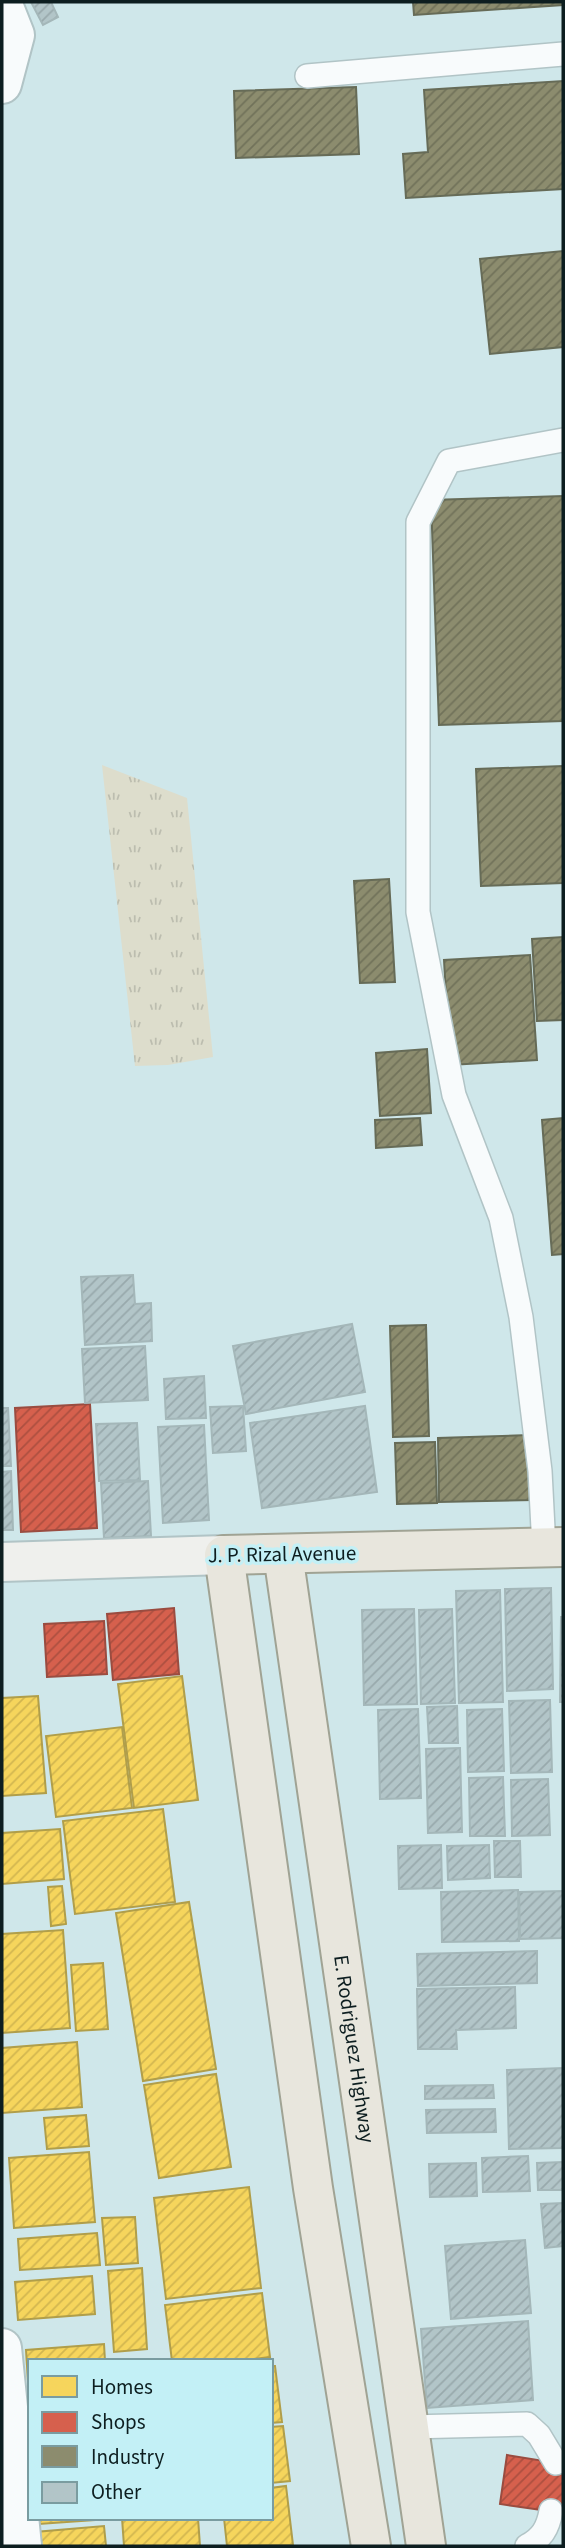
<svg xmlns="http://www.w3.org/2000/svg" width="565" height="2548" font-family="'Source Sans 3',sans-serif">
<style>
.grass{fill:url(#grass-tufts)}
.homes{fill:url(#homes-hatch);stroke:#b09e4a;stroke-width:2}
.shops{fill:url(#shops-hatch);stroke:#9a4c40;stroke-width:2}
.industry{fill:url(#industry-hatch);stroke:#666b57;stroke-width:2}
.building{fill:url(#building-hatch);stroke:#a4b7b9;stroke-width:2}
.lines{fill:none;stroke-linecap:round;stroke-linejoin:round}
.service-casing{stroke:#b1c4c6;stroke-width:26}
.minor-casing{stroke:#b1c4c6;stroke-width:42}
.secondary-casing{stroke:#b1c4c6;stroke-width:42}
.primary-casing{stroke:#a0a394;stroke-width:42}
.service{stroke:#f8fbfc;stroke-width:23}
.minor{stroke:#f8fbfc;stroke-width:38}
.secondary{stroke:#eff0ed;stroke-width:38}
.primary{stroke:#e8e6dd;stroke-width:38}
.labels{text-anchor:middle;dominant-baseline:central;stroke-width:7;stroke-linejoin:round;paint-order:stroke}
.street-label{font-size:21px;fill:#0d1e20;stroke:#c3f0f6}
</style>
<defs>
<pattern id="grass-tufts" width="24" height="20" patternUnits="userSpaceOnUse" patternTransform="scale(1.75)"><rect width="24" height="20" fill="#ddc"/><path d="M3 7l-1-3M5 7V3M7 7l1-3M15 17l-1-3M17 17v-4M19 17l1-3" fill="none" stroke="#bcbdaf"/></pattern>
<pattern id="homes-hatch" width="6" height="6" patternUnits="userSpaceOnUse" patternTransform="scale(1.75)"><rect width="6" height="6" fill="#f6d55c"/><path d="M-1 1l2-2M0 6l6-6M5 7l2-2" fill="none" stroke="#d2b650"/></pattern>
<pattern id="shops-hatch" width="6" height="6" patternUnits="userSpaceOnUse" patternTransform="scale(1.75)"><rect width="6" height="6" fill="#d6604d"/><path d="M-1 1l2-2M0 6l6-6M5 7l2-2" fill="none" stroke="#ac4f40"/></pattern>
<pattern id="industry-hatch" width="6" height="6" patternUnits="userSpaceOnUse" patternTransform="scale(1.75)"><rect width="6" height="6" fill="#8c8c6e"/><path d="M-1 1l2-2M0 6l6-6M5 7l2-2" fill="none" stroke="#71725a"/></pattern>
<pattern id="building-hatch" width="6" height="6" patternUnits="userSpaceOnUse" patternTransform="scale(1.75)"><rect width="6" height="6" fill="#b2c5c8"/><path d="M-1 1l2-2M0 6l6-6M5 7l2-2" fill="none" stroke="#98a9ac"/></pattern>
</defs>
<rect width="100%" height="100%" fill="#cfe7ea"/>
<path class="grass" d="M102,765L187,798L213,1057L168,1065L135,1066Z"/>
<g class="homes">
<path d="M182,1676L198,1800L134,1808L118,1684Z"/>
<path d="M38,1696L46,1793L2,1796V1698Z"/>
<path d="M122,1727L132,1808L56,1817L46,1736Z"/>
<path d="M163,1809L175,1902L75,1914L63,1821Z"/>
<path d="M60,1829L64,1879L2,1884V1833Z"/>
<path d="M62,1886L66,1924L51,1926L48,1887Z"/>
<path d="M189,1902L216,2069L143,2081L116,1913Z"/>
<path d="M63,1930L70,2028L2,2033V1934Z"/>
<path d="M103,1963L108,2029L76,2031L71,1965Z"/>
<path d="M77,2042L82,2107L2,2113V2048Z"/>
<path d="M216,2074L231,2167L159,2178L144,2085Z"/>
<path d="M86,2115L89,2146L47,2149L44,2118Z"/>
<path d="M89,2152L95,2222L14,2228L9,2158Z"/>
<path d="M249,2187L261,2288L166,2299L154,2198Z"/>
<path d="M135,2217L138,2263L106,2265L102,2218Z"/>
<path d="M97,2233L100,2265L20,2270L18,2239Z"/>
<path d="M142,2268L147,2349L114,2352L108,2271Z"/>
<path d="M92,2276L95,2314L18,2320L15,2282Z"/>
<path d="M262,2293L270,2357L236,2361H172L165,2305Z"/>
<path d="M104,2344L105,2361H30L29,2398L26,2350Z"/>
<path d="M271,2366H275L282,2422L271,2423Z"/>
<path d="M283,2426L290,2481L271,2483V2427Z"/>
<path d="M286,2486L293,2545L227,2546L224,2518H271V2488Z"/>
<path d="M38,2518H109V2519L39,2524Z"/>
<path d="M122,2518H198L200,2546H124Z"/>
<path d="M104,2526L106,2546H36L35,2532Z"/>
</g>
<g class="shops">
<path d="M90,1404L97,1528L21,1532L15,1408Z"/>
<path d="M174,1608L179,1674L113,1680L107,1614Z"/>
<path d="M104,1621L107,1674L47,1677L44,1624Z"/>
<path d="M507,2455L563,2464V2513L500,2504Z"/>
</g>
<g class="industry">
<path d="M413,2H563V5L414,15Z"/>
<path d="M563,81V189L406,198L403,154L428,152L424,90Z"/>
<path d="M356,87L359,154L236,158L234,91Z"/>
<path d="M563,251V347L490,354L480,259Z"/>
<path d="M563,496V721L439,725L431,500Z"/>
<path d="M563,766V883L481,886L476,769Z"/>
<path d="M389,879L395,982L360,983L354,881Z"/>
<path d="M563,937V1020L537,1021L532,939Z"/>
<path d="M530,955L537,1060L450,1065L444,960Z"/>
<path d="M427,1049L431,1113L380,1116L376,1053Z"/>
<path d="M420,1118L422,1145L376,1148L375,1120Z"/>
<path d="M563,1118V1254L552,1255L542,1120Z"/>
<path d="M426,1325L429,1436L393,1437L390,1326Z"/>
<path d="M529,1435L532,1500L439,1502L438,1438Z"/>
<path d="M435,1442L437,1503L397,1504L395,1443Z"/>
</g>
<g class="building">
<path d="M31,2H51L58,17L43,25Z"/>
<path d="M133,1275L135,1304L151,1303L152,1341L85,1345L81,1277Z"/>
<path d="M352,1324L365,1392L246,1414L233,1346Z"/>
<path d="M145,1346L148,1400L85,1403L82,1349Z"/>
<path d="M204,1376L206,1418L166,1419L164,1379Z"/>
<path d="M243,1406L246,1451L213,1453L210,1407Z"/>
<path d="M365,1406L377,1492L262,1508L250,1423Z"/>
<path d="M2,1408H8L11,1466H2Z"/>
<path d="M137,1423L140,1480L99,1481L96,1424Z"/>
<path d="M204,1425L209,1520L163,1523L158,1427Z"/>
<path d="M11,1471L13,1530H2V1472Z"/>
<path d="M148,1481L151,1536L104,1538L101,1483Z"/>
<path d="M551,1588L553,1689L507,1691L505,1589Z"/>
<path d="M500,1590L503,1702L459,1703L456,1591Z"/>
<path d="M414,1609L417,1704L364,1705L362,1610Z"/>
<path d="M452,1609L455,1703L421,1704L419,1610Z"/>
<path d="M561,1617H563V1702H560Z"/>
<path d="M550,1700L552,1772L511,1773L509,1701Z"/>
<path d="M457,1706L458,1743H429L427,1707Z"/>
<path d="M418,1709L421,1798L380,1799L378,1710Z"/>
<path d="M502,1709L504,1771L468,1772L467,1710Z"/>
<path d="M460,1748L462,1832L428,1833L426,1749Z"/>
<path d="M503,1777L505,1836H470L469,1778Z"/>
<path d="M548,1779L550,1835L512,1836L511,1780Z"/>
<path d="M494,1841H520L521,1877H495Z"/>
<path d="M441,1845L442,1888L399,1889L398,1846Z"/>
<path d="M489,1845L490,1878L448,1880L447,1846Z"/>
<path d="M518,1890L519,1941L442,1942L441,1892Z"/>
<path d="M563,1891V1938L520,1939L519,1892Z"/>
<path d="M537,1951V1983L418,1986L417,1954Z"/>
<path d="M515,1987L516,2028L456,2030L457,2049H418L417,1989Z"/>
<path d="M563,2068V2148L509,2149L507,2070Z"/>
<path d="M493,2085L494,2098L425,2099V2086Z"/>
<path d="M495,2109L496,2132L427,2133L426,2110Z"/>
<path d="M528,2156L530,2191L483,2192L482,2158Z"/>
<path d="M563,2162V2190H538L537,2163Z"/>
<path d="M476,2163L477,2196L430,2197L429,2164Z"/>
<path d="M563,2203V2246L545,2248L541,2204Z"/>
<path d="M525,2240L531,2313L451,2319L445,2246Z"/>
<path d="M528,2321L533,2400L427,2408L421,2329Z"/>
</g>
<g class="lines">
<defs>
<g id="service">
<path d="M307,76L563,54"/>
<path d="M544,1548L540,1471L521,1317L501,1218L454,1095L418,912V522L449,461L563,440"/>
<path d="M409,2427L527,2424L539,2435L556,2463"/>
<path d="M527,2546C542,2538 548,2528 551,2511"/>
</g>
<g id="minor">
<path d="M2,84L15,35L2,2"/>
<path d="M2,2348L22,2546"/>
</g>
<path id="secondary" d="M2,1562L224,1555"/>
<g id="primary">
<path id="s1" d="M283,1554L426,2546"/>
<path d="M371,2546L313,2188L224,1555L563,1547"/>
</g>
</defs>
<use href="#service" class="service-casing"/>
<use href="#minor" class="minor-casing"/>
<use href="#secondary" class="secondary-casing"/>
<use href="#primary" class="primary-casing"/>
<use href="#service" class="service"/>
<use href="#minor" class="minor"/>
<use href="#secondary" class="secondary"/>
<use href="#primary" class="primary"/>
</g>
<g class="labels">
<g class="street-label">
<text transform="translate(282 1554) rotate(-1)">J. P. Rizal Avenue</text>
<text stroke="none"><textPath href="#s1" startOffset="500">E. Rodriguez Highway</textPath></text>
</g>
</g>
<rect width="565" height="2548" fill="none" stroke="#0d1e20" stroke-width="7"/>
<rect x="28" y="2359" width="245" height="161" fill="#c3f0f6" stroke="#7a9ca0" stroke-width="2"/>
<rect x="42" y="2376" width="35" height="21" fill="#f6d55c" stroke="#7a9ca0" stroke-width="2"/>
<text x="91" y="2394" font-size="21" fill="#0d1e20">Homes</text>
<rect x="42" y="2412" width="35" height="21" fill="#d6604d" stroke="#7a9ca0" stroke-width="2"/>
<text x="91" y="2429" font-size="21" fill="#0d1e20">Shops</text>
<rect x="42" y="2446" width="35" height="21" fill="#8c8c6e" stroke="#7a9ca0" stroke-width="2"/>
<text x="91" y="2464" font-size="21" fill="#0d1e20">Industry</text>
<rect x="42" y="2482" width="35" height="21" fill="#b2c5c8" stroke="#7a9ca0" stroke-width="2"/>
<text x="91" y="2499" font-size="21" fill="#0d1e20">Other</text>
</svg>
